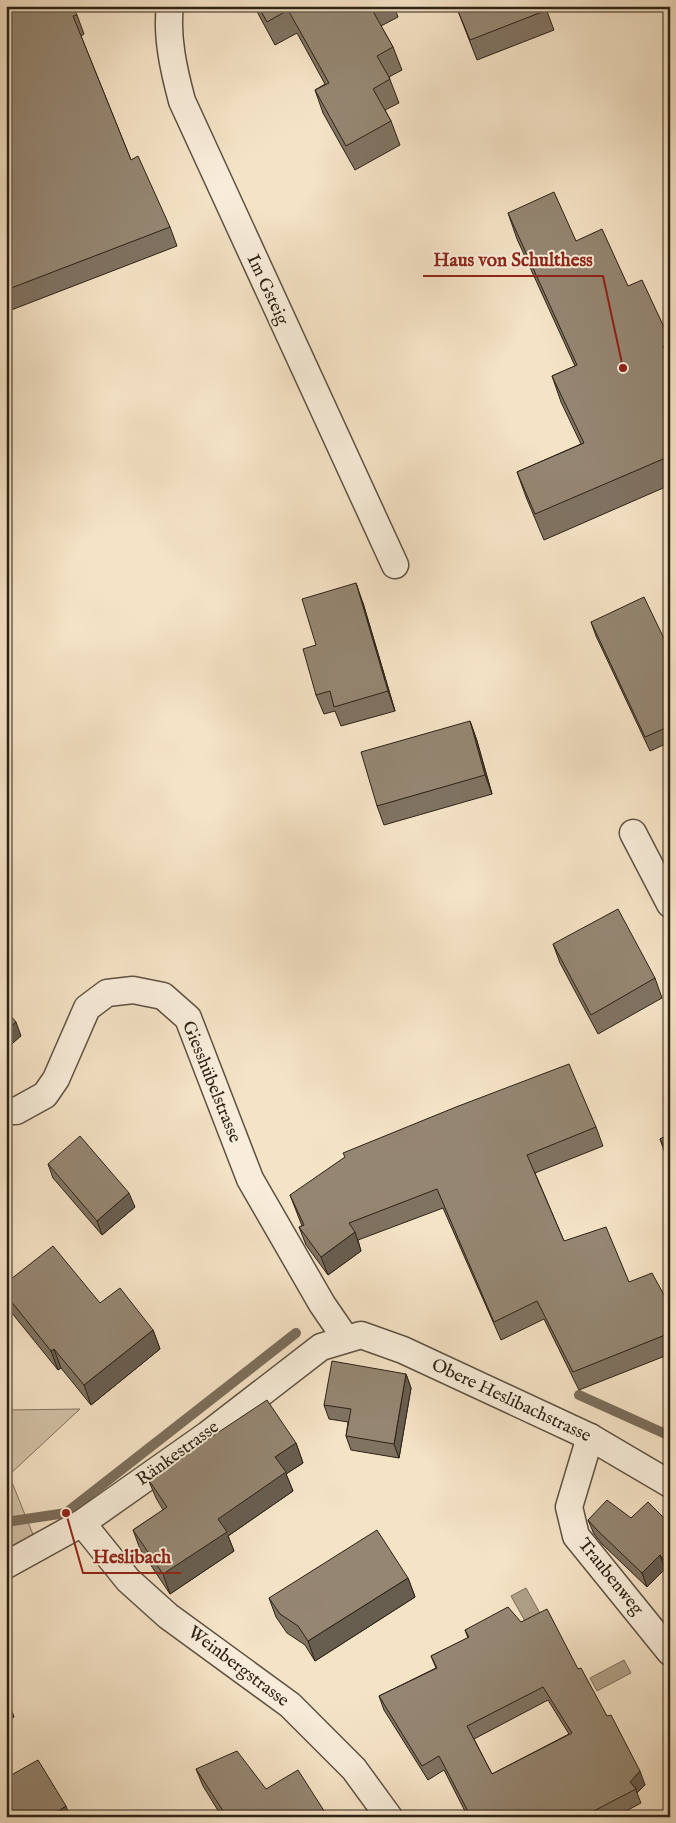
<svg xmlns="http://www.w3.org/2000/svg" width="676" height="1823" font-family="'IM FELL English',serif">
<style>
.green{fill:#d3c2a8;stroke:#80725f}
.water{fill:#b1a18a;stroke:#7c6e5c}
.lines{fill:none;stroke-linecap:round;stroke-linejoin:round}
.stream{stroke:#7c6e5c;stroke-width:10}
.minor-casing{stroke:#5e5242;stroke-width:29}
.minor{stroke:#f8edda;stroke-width:26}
.wall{fill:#807362;stroke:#2c2216;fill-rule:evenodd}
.shaded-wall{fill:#685e50;stroke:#2c2216}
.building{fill:#958672;stroke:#2c2216;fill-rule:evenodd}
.labels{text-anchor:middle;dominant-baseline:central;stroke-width:4;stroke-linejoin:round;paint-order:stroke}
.street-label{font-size:18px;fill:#2c2216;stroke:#f8edda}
.leader{fill:none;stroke:#8f2418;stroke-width:2}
.callout-dot{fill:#8f2418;stroke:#f8edda;stroke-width:2}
.callout-label{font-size:19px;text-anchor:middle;font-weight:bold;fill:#8f2418;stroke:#f8edda;stroke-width:4;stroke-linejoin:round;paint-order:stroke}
</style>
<rect width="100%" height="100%" fill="#f5e3c6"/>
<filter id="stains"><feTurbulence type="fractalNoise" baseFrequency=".004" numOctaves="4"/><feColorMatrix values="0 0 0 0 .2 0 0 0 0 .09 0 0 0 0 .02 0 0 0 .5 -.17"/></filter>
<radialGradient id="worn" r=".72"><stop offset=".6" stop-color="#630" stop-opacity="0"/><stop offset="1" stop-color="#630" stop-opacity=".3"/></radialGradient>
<path class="green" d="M80,1409L9,1475L38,1547L6,1565V1410Z"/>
<g class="water">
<path d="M526,1588L546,1624L531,1632L511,1596Z"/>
<path d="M624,1660L631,1673L597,1691L590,1678Z"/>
</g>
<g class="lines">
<g class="stream">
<path d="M579,1395L670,1436"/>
<path d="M6,1522L66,1513L296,1333"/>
</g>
<defs>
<g id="minor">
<path d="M170,6C166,37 174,71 182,101L395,565"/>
<path d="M633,833L670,904"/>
<path d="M6,1111H16L45,1095L56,1079L87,1008L107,993L133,990L163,996L188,1018L250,1179L322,1304L346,1339"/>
<path d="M590,1437L569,1507L576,1536L670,1652"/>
<path d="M82,1523L128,1580L168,1616L290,1705L354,1769L389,1817"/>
<path d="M6,1565L82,1523L207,1435L321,1347L361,1335L403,1350L590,1437L670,1484"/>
</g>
</defs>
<use href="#minor" class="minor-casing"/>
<use href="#minor" class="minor"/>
</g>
<g class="wall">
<path d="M6,6L77,15L84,34L81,36L131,160L170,227L177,246L6,312Z"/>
<path d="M254,6H394L398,17L381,26L393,47L402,70L389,77L399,103L385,110L391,121L400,145L355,170L323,113L315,90L325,84L297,33L275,45Z"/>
<path d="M456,6H545L554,30L477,60Z"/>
<path d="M508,213L576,241L628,286L670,340V485L544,540L526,497L517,472L581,444L561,402L552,376L575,366L517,239Z"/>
<path d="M363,603L395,711L341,726L335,711L324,714L316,695V645Z"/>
<path d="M591,622L670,651V742L650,751L596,636Z"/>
<path d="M470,721L477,741L492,794L384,825L377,806Z"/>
<path d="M553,944L655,978L662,998L598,1034L560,963Z"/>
<path d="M596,1127L603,1146L535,1173L564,1241L629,1282L670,1306V1354L579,1390L544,1319L501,1340L443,1208L358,1240L361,1251L328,1275L306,1245L299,1227L302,1226L297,1213L290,1195Z"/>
<path d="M670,1134V1163L667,1159L660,1139Z"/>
<path d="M48,1164L135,1207L102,1235L53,1178Z"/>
<path d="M6,1283L100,1303L153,1330L160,1349L91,1405L61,1368L58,1370L7,1307L6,1304Z"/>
<path d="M406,1374L411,1388L399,1458L351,1450L346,1436L348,1422L329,1419L324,1405Z"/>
<path d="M296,1443L303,1463L286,1474L293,1491L228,1536L234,1551L170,1594L140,1549L133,1530L163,1510L156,1498L148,1479Z"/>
<path d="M631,1518L670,1524V1575L665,1569L647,1587L602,1544L594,1534L588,1520Z"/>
<path d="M408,1578L415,1597L315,1661L305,1645L287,1633L276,1617L269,1598Z"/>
<path d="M521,1622L578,1669L645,1785L637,1793L641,1803L615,1817H468L444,1770L428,1780L384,1710L379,1696L436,1668L431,1656L468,1638L465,1630ZM548,1700L569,1734L492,1774L474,1739Z"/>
<path d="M196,1769L266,1789L328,1817H222L203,1786Z"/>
</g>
<g class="shaded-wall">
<path d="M356,583L363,603L395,711L388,691Z"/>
<path d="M470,721L477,741L492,794L485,775Z"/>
<path d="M16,1022L21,1036L6,1049V1030Z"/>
<path d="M129,1193L135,1207L102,1235L97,1221Z"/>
<path d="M355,1232L361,1251L328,1275L321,1257Z"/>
<path d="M153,1330L160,1349L91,1405L84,1385Z"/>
<path d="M54,1349L61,1368L58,1370L51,1351Z"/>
<path d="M406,1374L411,1388L399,1458L394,1444Z"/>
<path d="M296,1443L303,1463L286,1474L293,1491L228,1536L234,1551L170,1594L163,1574L218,1519L275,1457Z"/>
<path d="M660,1555L665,1569L647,1587L642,1573Z"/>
<path d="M408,1578L415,1597L315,1661L308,1641Z"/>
<path d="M9,1703L14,1717L6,1722V1705Z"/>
<path d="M640,1771L645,1785L637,1793L636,1789L630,1782Z"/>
<path d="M66,1806L70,1817H49Z"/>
</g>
<g class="building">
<path d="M6,6H73L77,15L73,16L131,160L138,156L170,227L6,290Z"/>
<path d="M258,6H370L393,47L377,56L390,79L373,89L391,121L346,146L315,90L329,83L288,10L267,22Z"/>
<path d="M456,6H545L547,10L470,40Z"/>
<path d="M554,192L576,241L602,229L628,286L642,280L670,340V342L663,346L670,361V456L535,514L517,472L584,443L552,376L577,365L508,213Z"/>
<path d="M356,583L388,691L334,707L330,691L316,695L303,649L316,645L302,599Z"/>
<path d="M644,597L670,651V726L645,737L591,622Z"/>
<path d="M470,721L485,775L377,806L361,752Z"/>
<path d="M618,909L655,978L591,1015L553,944Z"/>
<path d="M6,1010L16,1022L6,1030Z"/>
<path d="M569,1064L596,1127L527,1155L564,1241L606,1227L629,1282L652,1273L670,1306V1333L573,1372L537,1301L494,1322L437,1189L349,1223L355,1232L321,1257L299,1227L304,1225L290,1195L345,1157L343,1153L456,1107Z"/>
<path d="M670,1134V1156L660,1139Z"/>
<path d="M80,1136L129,1193L97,1221L48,1164Z"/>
<path d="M53,1246L100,1303L120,1288L153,1330L84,1385L54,1349L51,1351L6,1295V1283Z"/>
<path d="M332,1361L406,1374L394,1444L346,1436L351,1409L324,1405Z"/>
<path d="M267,1400L296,1443L275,1457L286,1472L218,1519L227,1532L163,1574L133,1530L167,1507L148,1479Z"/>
<path d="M607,1500L631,1518L648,1502L670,1524V1568L660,1555L642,1573L597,1530L588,1520Z"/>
<path d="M377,1530L408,1578L308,1641L298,1626L280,1614L269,1598Z"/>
<path d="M508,1607L521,1622L547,1609L578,1669L581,1668L607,1716L611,1715L640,1771L630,1782L636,1789L582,1817H471L439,1756L422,1766L379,1696L437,1668L431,1656L469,1637L465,1630ZM543,1687L572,1733L492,1774L467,1726Z"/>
<path d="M237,1751L266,1789L298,1770L328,1817H227L196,1769Z"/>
<path d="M38,1760L66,1806L49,1817H6V1778Z"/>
</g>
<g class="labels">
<g class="street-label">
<text transform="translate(267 290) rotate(65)">Im Gsteig</text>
<text transform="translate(211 1082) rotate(68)">Giesshübelstrasse</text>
<text transform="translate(511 1401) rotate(25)">Obere Heslibachstrasse</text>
<text transform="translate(178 1454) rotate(-36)">Ränkestrasse</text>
<text transform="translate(610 1577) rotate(51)">Traubenweg</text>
<text transform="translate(238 1667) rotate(37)">Weinbergstrasse</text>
</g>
</g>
<path class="leader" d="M623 368L603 276H423M66 1513L83 1573H181"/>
<g class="callout-dot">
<circle cx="623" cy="368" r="5"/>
<circle cx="66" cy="1513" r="5"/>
</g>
<g class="callout-label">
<text x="513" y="266">Haus von Schulthess</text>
<text x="132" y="1563">Heslibach</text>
</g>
<rect width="676" height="1823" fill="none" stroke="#f5e3c6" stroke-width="25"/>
<rect x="8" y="8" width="661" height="1808" fill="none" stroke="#2c2216" stroke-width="2.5"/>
<rect x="12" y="12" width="651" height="1798" fill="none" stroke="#2c2216"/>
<rect width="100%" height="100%" filter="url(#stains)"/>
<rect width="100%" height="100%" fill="url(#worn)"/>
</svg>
